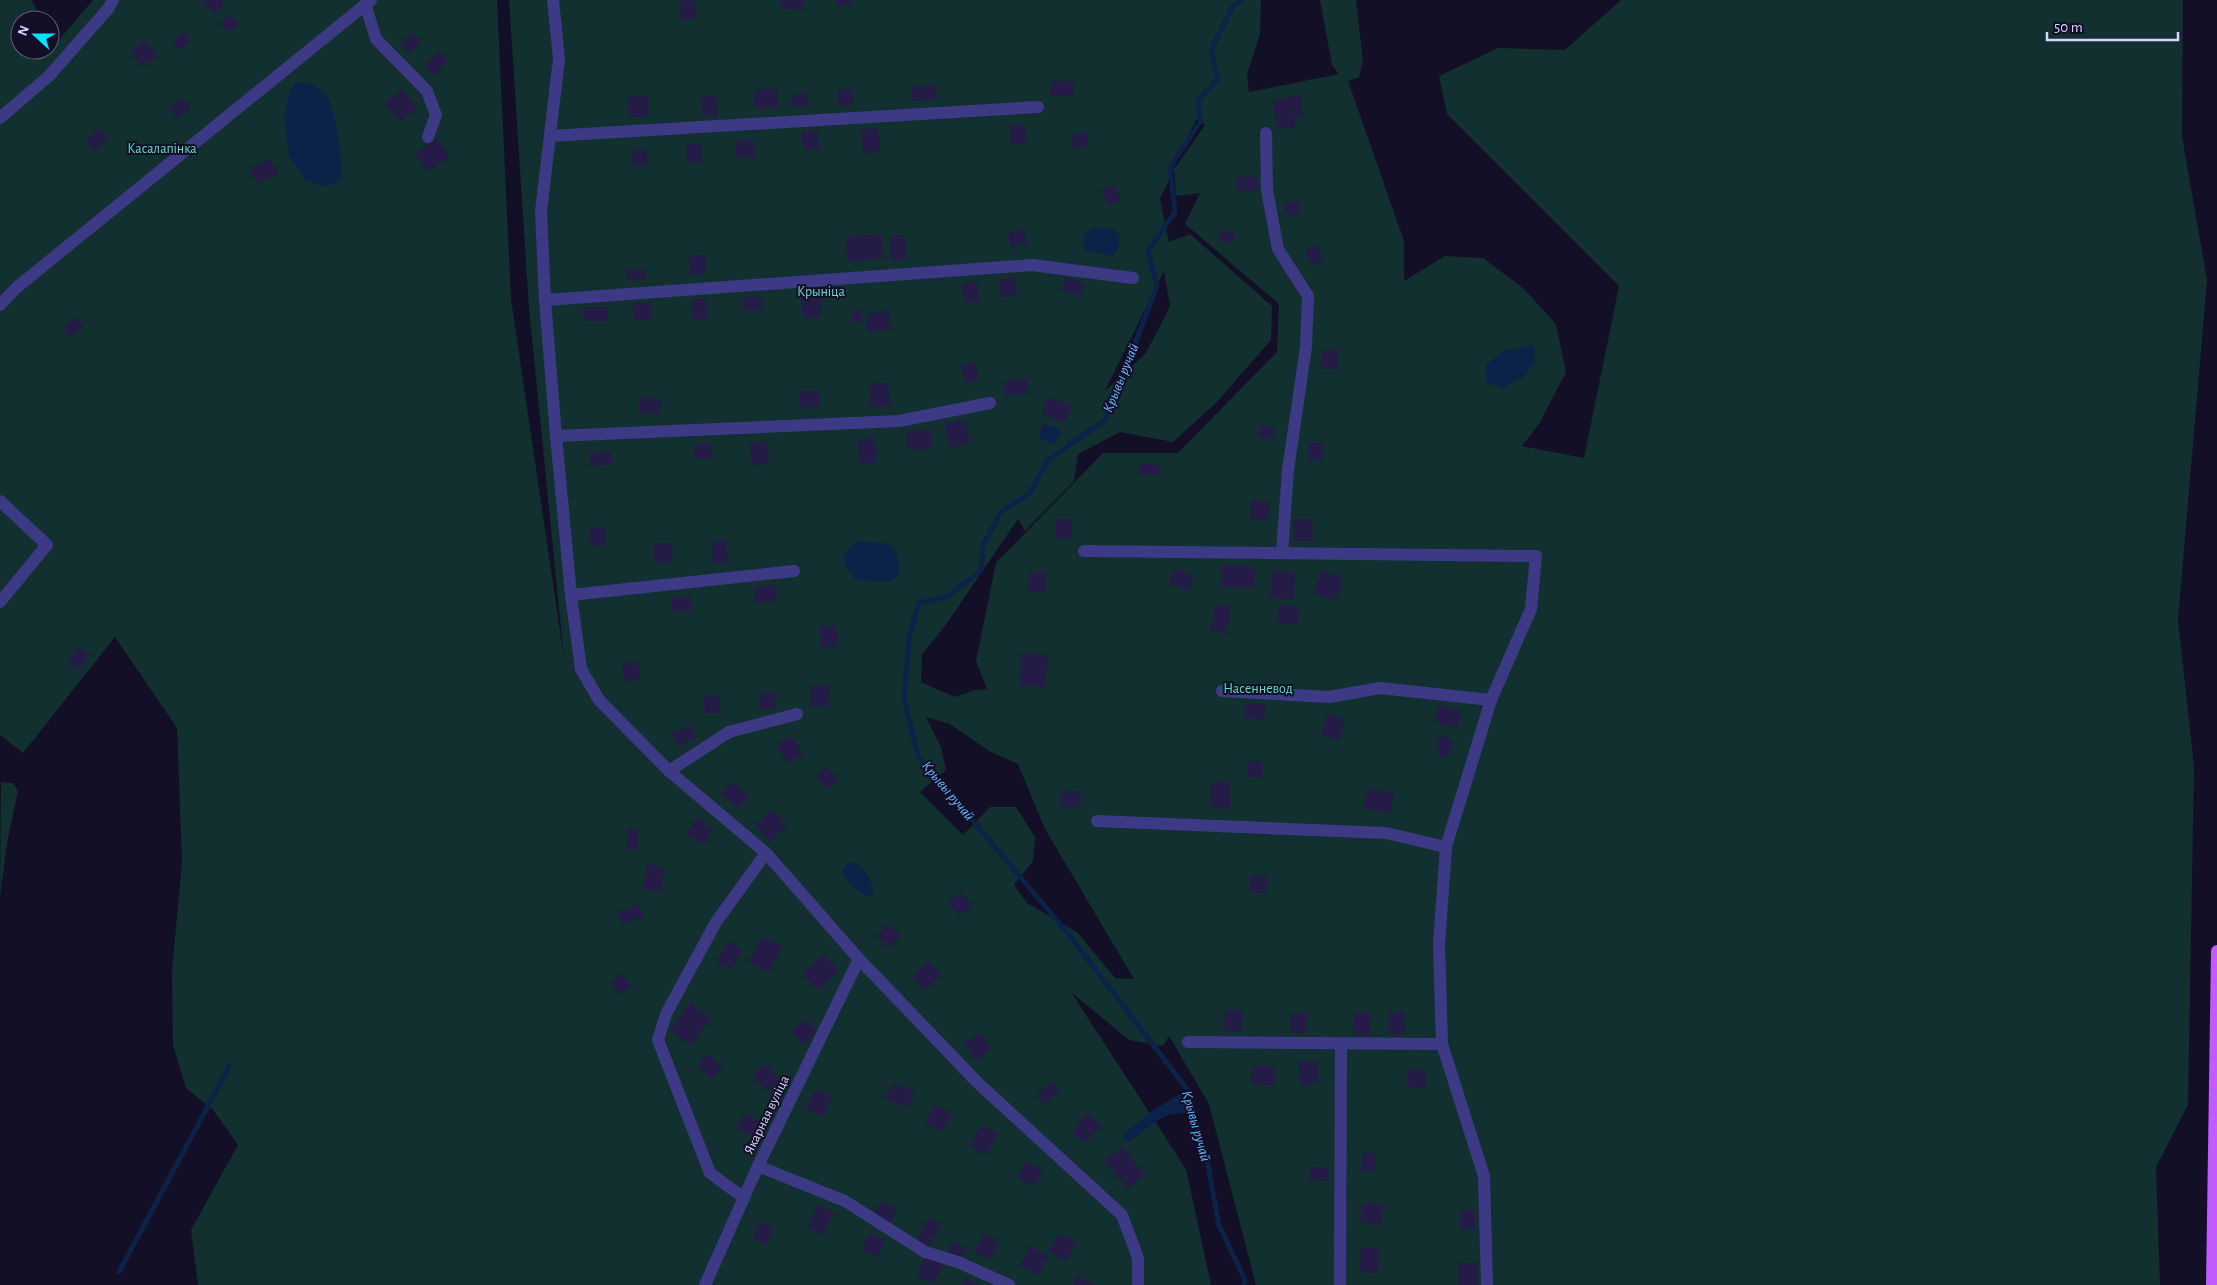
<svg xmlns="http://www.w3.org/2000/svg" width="2217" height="1285" font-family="'Alegreya Sans',sans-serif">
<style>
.green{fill:#12302f;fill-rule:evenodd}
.water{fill:#0c2248}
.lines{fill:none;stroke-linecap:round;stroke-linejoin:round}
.stream{stroke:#0c2248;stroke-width:5}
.building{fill:#241b47}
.minor{stroke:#3d3a85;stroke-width:12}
.major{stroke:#c25bff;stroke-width:12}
.labels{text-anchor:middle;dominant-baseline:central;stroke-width:4;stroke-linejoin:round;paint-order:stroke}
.park-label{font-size:14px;fill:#5fe0c0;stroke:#130f26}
.street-label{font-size:14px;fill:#d9d4ff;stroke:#130f26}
.water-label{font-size:15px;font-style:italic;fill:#62b6ff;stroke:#130f26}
</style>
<rect width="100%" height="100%" fill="#130f26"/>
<g class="green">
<path d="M0,0H32L41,20H20V50H50V40L53,47L93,0H497L511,299L564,658L529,308L509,0H1261L1260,34L1247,74L1249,92L1339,74L1332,65L1320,0H1356L1363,61L1359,77L1348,81L1404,241V281L1445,256L1483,258L1523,288L1556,324L1566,372L1539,424L1522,446L1584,458L1619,286L1447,114L1439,76L1498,48L1565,50L1621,0H2183L2182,136L2207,280L2178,620L2194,766L2188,1105L2156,1167L2160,1285H1256L1209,1104L1169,1036L1163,1046L1129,1040L1071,992L1186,1169L1211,1285H198L191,1230L238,1145L214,1111L186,1088L173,1045L172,971L182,862L177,728L115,637L23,753L0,735ZM1197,118L1205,125L1175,168L1174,167ZM1174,169L1176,196L1200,193L1185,224L1279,304L1277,352L1178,453H1103L996,563L976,661L987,689L975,690L955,697L921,682L922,654L945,626L1018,519L1025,531L1074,481L1078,454L1120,432L1173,442L1216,403L1271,340L1272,306L1190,234L1169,242L1160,199ZM1164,271L1170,306L1146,353L1105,391ZM926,717L950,724L989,751L1018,764L1045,829L1134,979L1115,978L1077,932L1027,903L1014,885L1033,861L1035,837L1016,807H990L963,835L920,792L946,770L941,747Z"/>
<path d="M1,782L13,783L18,791L7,843L0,897Z"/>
</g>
<g class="water">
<path d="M296,82C307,82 316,84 324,92C337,105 341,160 342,179L327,187L305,180L289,157L284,115L290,92Z"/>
<path d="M1094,228L1113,229L1120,236L1118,248L1113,256L1083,250L1085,233Z"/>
<path d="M1533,346L1536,360L1524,377L1503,388L1486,381V365L1505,350Z"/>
<path d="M1044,424L1057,428L1061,434L1052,444L1041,439L1039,430Z"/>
<path d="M857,541L887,544L894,547L899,561V577L886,582L855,579L846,566L843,556Z"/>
<path d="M850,861C866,866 873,881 873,897C857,895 848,884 842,870Z"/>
<path d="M1183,1092L1190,1098L1193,1107C1182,1117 1175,1111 1164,1117C1151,1124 1141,1134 1128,1142L1121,1136L1155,1109Z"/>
</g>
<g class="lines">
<g class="stream">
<path d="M1241,0L1233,6L1211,50L1218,79L1198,100L1200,122L1170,168L1175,212L1148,251L1157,287L1105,420L1048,460L1030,493L1001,512L983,545L981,571L946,597L919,603L909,637L904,699L918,756L1066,931L1187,1089L1207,1160L1219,1225L1245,1280L1244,1285"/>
<path d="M119,1272L229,1067"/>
</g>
</g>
<g class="building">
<path d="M206,0H223L226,3L214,14L203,3Z"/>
<path d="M780,0H803V10L780,8Z"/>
<path d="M835,0H850V5L835,6Z"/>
<path d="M680,1H695L696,18L680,19Z"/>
<path d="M231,15L239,25L229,33L221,23Z"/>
<path d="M184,32L191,41L180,51L172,42Z"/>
<path d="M412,33L421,42L409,53L401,44Z"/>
<path d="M144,41L157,55L143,67L130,53Z"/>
<path d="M438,51L448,60L435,76L424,66Z"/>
<path d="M1073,81L1074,95L1050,96V82Z"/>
<path d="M936,85L937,99L912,101L911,87Z"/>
<path d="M402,89L417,107L400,122L384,104Z"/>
<path d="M755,89H778V108H754Z"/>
<path d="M852,89L853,105L839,106L838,90Z"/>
<path d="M807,93L808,107H792V94Z"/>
<path d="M1300,95L1303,116L1294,118L1296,127L1277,130L1273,100Z"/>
<path d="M648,96L649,116L629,117L628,97Z"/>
<path d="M716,96L717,115L702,116L701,97Z"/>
<path d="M183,98L190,109L176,119L168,108Z"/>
<path d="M1024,124L1027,143L1011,144L1009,126Z"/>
<path d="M878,128L880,151L863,153L861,130Z"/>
<path d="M99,129L108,139L94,151L86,140Z"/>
<path d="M817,130L819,148L804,150L801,132Z"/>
<path d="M1087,132L1089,147L1073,149L1072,134Z"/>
<path d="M436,138L450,155L429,172L415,154Z"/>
<path d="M754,140L755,157L736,158V141Z"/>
<path d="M701,144L702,162L687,163L686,145Z"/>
<path d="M632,150H647L648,165L633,166Z"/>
<path d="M269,158L278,173L259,184L250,170Z"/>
<rect x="1237" y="177" width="21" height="14"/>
<path d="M1115,185L1121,201L1108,206L1102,190Z"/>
<path d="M1298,202L1300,214L1286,215L1284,203Z"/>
<path d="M1024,229L1027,244L1011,247L1008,233Z"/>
<path d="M1221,230L1235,233L1232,244L1218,240Z"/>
<path d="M881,234L883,258L848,262L846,237Z"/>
<path d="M905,235L906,259L891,260L890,236Z"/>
<path d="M1318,245L1322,262L1310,265L1306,248Z"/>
<path d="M705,255L706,273L690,274L689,256Z"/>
<rect x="627" y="269" width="18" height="11"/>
<path d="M1015,277L1017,296L1001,297L999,279Z"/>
<path d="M1066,277L1085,283L1080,296L1061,290Z"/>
<path d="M977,281L979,301L964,303L962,283Z"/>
<path d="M820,294L821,317L803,318L801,295Z"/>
<rect x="743" y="297" width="20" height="13"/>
<path d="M706,299L708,318L693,319L691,300Z"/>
<path d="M650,302L652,320H634L633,303Z"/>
<rect x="584" y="307" width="24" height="14"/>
<path d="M852,310H862L863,322L852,323Z"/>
<path d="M889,311L891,329L868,332L866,314Z"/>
<path d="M76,316L84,326L71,337L63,327Z"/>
<path d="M1322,350H1338V369H1321Z"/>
<path d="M975,362L979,379L965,382L961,365Z"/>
<path d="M1026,377L1029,392L1006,397L1003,382Z"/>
<path d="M888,383L890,406L871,407L869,384Z"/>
<rect x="799" y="391" width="21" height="16"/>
<path d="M640,397L661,398L660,414L639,413Z"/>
<path d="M1048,397L1072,406L1065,423L1042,414Z"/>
<path d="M965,419L970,443L950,448L945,423Z"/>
<path d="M1259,426L1275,428L1274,439L1258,437Z"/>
<path d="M906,430H931L932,449L907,450Z"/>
<path d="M875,438L877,462L859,463L858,439Z"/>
<path d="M767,441L769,463L752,465L750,443Z"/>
<rect x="1308" y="443" width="15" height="17"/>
<path d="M711,444L712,458L695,459L694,445Z"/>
<path d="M612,451V464L590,466V453Z"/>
<path d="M1140,464L1159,465L1158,476L1139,474Z"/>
<path d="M1252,500L1270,502L1268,520L1250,519Z"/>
<rect x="1056" y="519" width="16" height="19"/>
<path d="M1293,519H1313V541H1294Z"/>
<path d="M604,526L606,544L592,546L589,528Z"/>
<path d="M725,540L728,563L714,564L711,542Z"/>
<rect x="654" y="543" width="18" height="19"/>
<path d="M1221,565L1255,567L1254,588L1221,587Z"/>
<path d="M1174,569L1194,576L1189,590L1169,583Z"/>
<path d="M1274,570L1296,573L1293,600L1270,597Z"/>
<path d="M1321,571L1343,578L1336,600L1314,593Z"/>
<path d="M1029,572L1047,573L1045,592L1028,591Z"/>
<path d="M776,585L777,601L756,603L754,587Z"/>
<path d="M691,596L692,610L672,612L671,598Z"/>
<path d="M1216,604L1231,607L1226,634L1210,631Z"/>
<path d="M1280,604L1300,607L1297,625L1277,622Z"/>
<rect x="820" y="626" width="17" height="21"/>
<path d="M78,647L90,655L79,670L67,661Z"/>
<path d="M1022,653L1048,656L1045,687L1019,685Z"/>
<path d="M638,662L640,679L624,681L622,664Z"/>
<path d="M811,685H829L828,707L810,706Z"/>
<path d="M760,692H775V709L760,710Z"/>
<path d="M720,696L721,713H705L704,697Z"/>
<path d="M1245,702L1266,705L1264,720L1243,717Z"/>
<path d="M1439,705L1462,711L1457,728L1434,721Z"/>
<path d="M1327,714L1345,719L1339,740L1322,736Z"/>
<path d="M691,725L696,738L677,746L671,733Z"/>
<path d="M791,735L803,754L789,764L776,746Z"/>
<path d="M1440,736L1453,739L1449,757L1436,754Z"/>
<path d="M1247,761L1262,762V777H1247Z"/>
<path d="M826,766L838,779L828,789L815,776Z"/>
<path d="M732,781L749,796L738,808L721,794Z"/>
<path d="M1211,782H1229L1230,808H1212Z"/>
<path d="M1367,788L1394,793L1390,814L1363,808Z"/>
<path d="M1081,791V807H1061L1060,792Z"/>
<path d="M773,810L787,826L769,842L755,826Z"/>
<path d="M697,818L714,829L703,845L687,834Z"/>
<path d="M628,828L639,829L637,850L627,849Z"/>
<path d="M647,864L664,867L661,892L643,889Z"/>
<path d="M1251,875L1268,877L1266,893L1250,892Z"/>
<path d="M962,892L972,907L959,916L948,901Z"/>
<path d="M639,904L644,916L622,924L618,913Z"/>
<path d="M888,924L901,936L890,948L876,936Z"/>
<path d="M761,937L782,946L769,972L749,962Z"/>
<path d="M728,942L742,950L732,970L716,962Z"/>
<path d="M823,954L839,970L819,990L802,974Z"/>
<path d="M928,961L941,975L924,991L912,977Z"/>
<path d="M623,974L632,987L619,995L611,983Z"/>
<path d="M690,1003L711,1018L691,1045L670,1030Z"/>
<path d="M1225,1010H1242V1031L1225,1032Z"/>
<path d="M1354,1012L1371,1013L1370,1036L1353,1035Z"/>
<path d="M1404,1012L1405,1034L1389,1035L1388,1013Z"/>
<path d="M1307,1013V1033L1291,1034L1290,1014Z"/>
<path d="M803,1019L817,1031L804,1045L791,1033Z"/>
<path d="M980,1032L992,1048L976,1060L964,1044Z"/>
<path d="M708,1054L723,1066L712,1079L697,1066Z"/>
<path d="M1299,1061H1317L1318,1084L1300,1085Z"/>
<path d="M765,1064L781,1080L768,1092L752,1076Z"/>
<path d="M1252,1066L1276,1067L1275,1085L1251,1084Z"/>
<path d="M1408,1068L1426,1070L1425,1088L1407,1087Z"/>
<path d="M1051,1082L1059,1091L1044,1104L1036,1095Z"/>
<path d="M893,1083L915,1093L908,1108L886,1098Z"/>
<path d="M815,1089L832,1098L823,1117L806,1108Z"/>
<path d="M934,1105L952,1114L943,1132L925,1123Z"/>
<path d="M743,1114L765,1123L759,1138L737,1129Z"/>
<path d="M1087,1114L1101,1125L1085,1144L1072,1132Z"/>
<path d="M981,1125L998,1134L986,1155L970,1146Z"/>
<path d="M1122,1147L1145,1175L1128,1189L1105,1160Z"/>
<rect x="1362" y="1153" width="13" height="18"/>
<path d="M1027,1161L1043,1172L1033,1187L1017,1177Z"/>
<path d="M1310,1167L1329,1168L1328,1181L1309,1180Z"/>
<path d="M882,1201L898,1211L889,1224L874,1214Z"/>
<path d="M1362,1203L1383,1204L1382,1224L1361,1223Z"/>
<path d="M818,1204L834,1213L823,1235L807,1227Z"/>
<path d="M1474,1210L1476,1228L1461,1230L1460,1211Z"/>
<path d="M930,1217L942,1224L928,1248L916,1242Z"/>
<path d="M760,1222L774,1228L767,1245L753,1239Z"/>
<path d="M868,1234L885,1240L879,1256L862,1251Z"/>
<path d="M984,1234L999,1242L989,1260L974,1252Z"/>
<path d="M1059,1234L1077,1243L1067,1261L1049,1251Z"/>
<path d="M952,1241L968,1249L963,1258L947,1251Z"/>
<path d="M1030,1246L1049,1256L1039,1275L1019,1265Z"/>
<path d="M1361,1248L1379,1249L1378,1273L1360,1272Z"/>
<path d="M926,1256L944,1265L934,1284L917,1276Z"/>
<rect x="1459" y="1263" width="18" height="22"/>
<path d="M1077,1276L1095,1285H1073Z"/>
<path d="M965,1278L979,1285H961Z"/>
</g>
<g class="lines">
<g class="minor">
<path d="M553,0L559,59L541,211L545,300L556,436L571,595L581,669L599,700L669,771L766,853L859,959L979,1084L1122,1215L1138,1258V1285"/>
<path d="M365,4L376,39L427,91L436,115L428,137"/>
<path d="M0,118L49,76L108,9L113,0"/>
<path d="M1266,133L1267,190L1278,249L1308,296L1306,347L1288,470L1282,553"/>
<path d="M550,136L1038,107"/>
<path d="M545,300L1032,265L1133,278"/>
<path d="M0,305L16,288L371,0"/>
<path d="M556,436L899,421L990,403"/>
<path d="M0,501L47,545L0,602"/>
<path d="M1084,551L1536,556L1531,609L1491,700"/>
<path d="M571,595L794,571"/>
<path d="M1222,691L1329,697L1380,688L1491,700L1446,847L1439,944L1442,1044"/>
<path d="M669,771L729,732L797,714"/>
<path d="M1097,821L1386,833L1446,847"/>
<path d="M1188,1042L1442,1044L1484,1176L1487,1285"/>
<path d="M758,1166L845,1201L925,1252L958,1262L1009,1285"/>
<path d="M744,1198L710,1173L658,1040L666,1014L716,922L766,853"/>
<path d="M705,1285L758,1166L859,959"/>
<path d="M1340,1285L1341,1044"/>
</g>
<path class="major" d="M2212,1285L2217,951"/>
</g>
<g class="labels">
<g class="park-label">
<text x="162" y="149">Касалапінка</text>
<text x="821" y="292">Крыніца</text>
<text x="1258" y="689">Насенневод</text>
</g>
<g class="street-label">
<text transform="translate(767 1115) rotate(-64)">Якарная вуліца</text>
</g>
<g class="water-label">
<text transform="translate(1121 378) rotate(-68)">Крывы ручай</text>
<text transform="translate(948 791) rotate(50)">Крывы ручай</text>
<text transform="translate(1196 1126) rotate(74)">Крывы ручай</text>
</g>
</g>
<g transform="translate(35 35) rotate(291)"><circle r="24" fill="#130f26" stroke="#625e7d"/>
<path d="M0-4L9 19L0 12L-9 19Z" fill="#00e5ff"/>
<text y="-8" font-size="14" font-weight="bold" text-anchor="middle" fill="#d9d4ff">N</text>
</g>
<path d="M2047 32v8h131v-8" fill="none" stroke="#d9d4ff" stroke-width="2.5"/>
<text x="2054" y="32" font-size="15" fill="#d9d4ff" stroke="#130f26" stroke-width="4" paint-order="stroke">50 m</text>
</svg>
